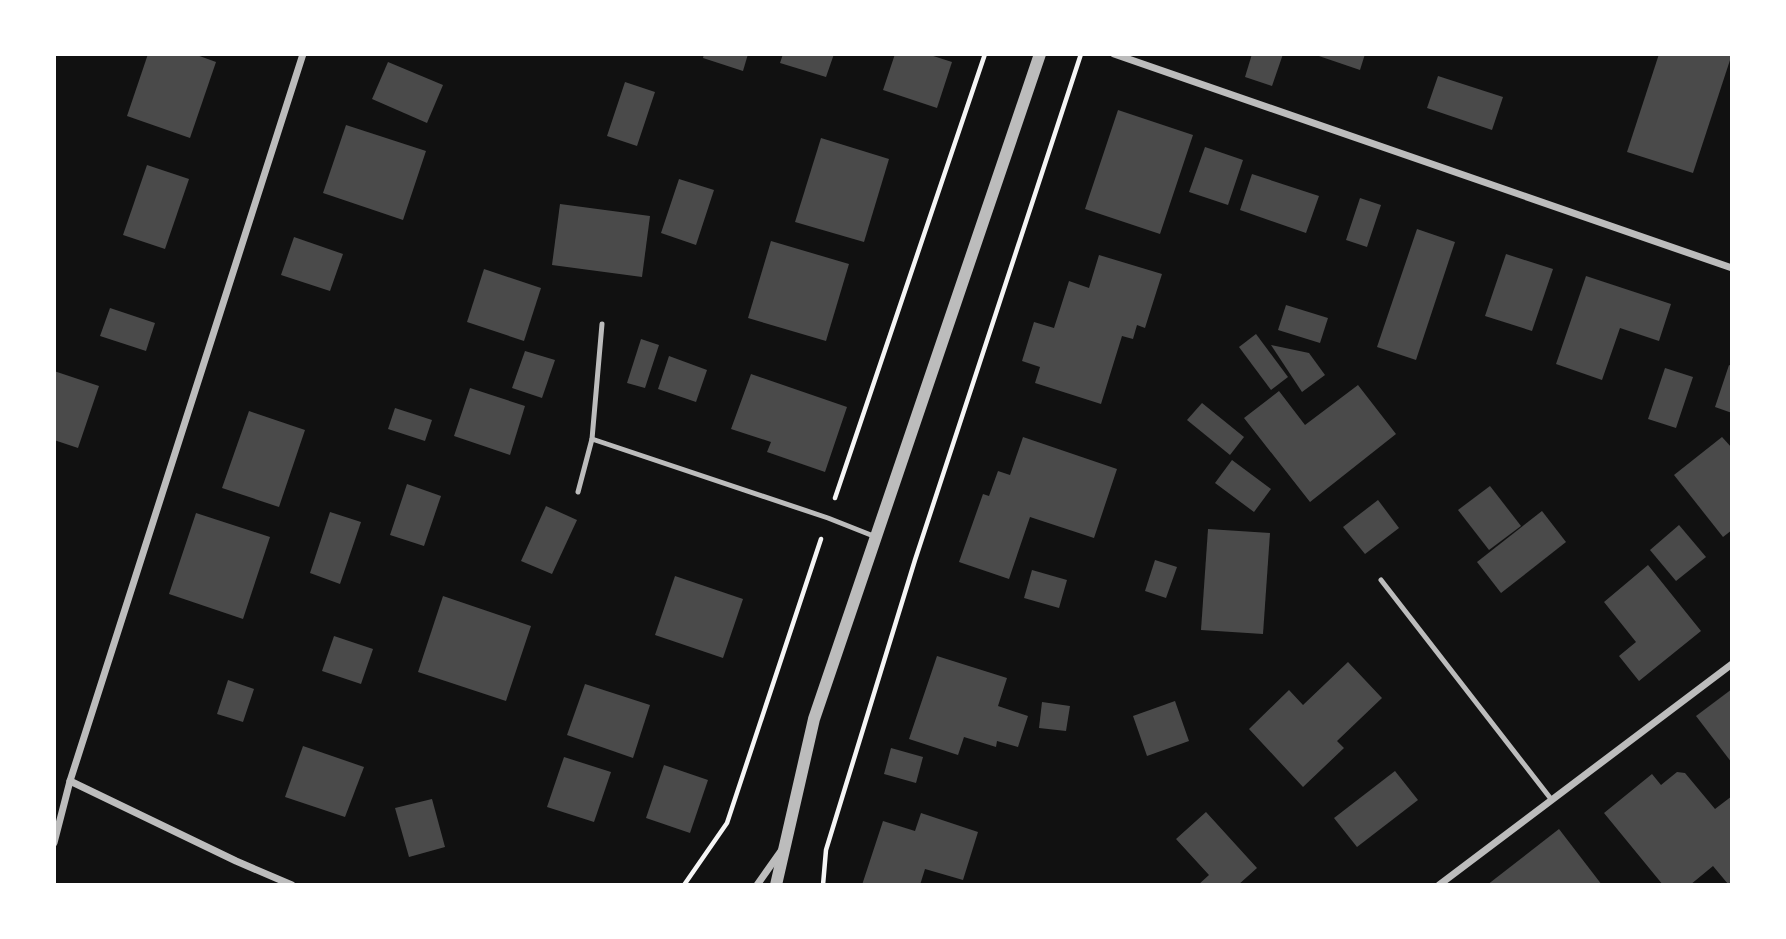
<svg xmlns="http://www.w3.org/2000/svg" width="1786" height="939" font-family="'Sofia Sans Condensed',sans-serif">
<style>
.building{fill:#4a4a4a}
.lines{fill:none;stroke-linecap:round;stroke-linejoin:round}
.path{stroke:#f5f5f5;stroke-width:4.5}
.service{stroke:#bcbcbc;stroke-width:5}
.minor{stroke:#bcbcbc;stroke-width:7}
.tertiary{stroke:#bcbcbc;stroke-width:12}
</style>
<rect width="100%" height="100%" fill="#111"/>
<g class="building">
<path d="M148,54H194L216,62L190,138L127,116Z"/>
<path d="M704,54H748L743,71L703,58Z"/>
<path d="M783,54H834L826,77L780,63Z"/>
<path d="M895,54H927L952,62L937,108L883,90Z"/>
<path d="M1252,54H1283L1272,86L1245,77Z"/>
<path d="M1313,54H1365L1360,70Z"/>
<path d="M1659,54H1732L1693,173L1627,152Z"/>
<path d="M388,62L443,85L427,123L372,99Z"/>
<path d="M1438,76L1503,97L1492,130L1427,108Z"/>
<path d="M625,82L655,92L637,146L607,136Z"/>
<path d="M1118,110L1193,135L1160,234L1085,209Z"/>
<path d="M346,125L426,151L403,220L323,193Z"/>
<path d="M821,138L889,159L864,242L795,222Z"/>
<path d="M1205,147L1243,160L1228,205L1189,192Z"/>
<path d="M147,165L189,179L165,249L123,235Z"/>
<path d="M1252,174L1319,196L1306,233L1240,210Z"/>
<path d="M679,179L714,190L696,245L661,233Z"/>
<path d="M1360,198L1381,205L1367,247L1346,240Z"/>
<path d="M560,204L650,216L642,277L552,265Z"/>
<path d="M1417,229L1455,242L1416,360L1377,347Z"/>
<path d="M294,237L343,254L330,291L281,275Z"/>
<path d="M771,241L849,264L826,341L748,318Z"/>
<path d="M1506,254L1553,269L1532,331L1485,316Z"/>
<path d="M1099,255L1162,274L1145,328L1137,325L1133,339L1122,336L1101,404L1035,383L1040,367L1022,361L1034,322L1054,328L1069,281L1089,288Z"/>
<path d="M484,269L541,288L524,341L467,322Z"/>
<path d="M1586,276L1671,304L1659,341L1620,328L1602,380L1556,364Z"/>
<path d="M1286,305L1328,318L1320,343L1278,330Z"/>
<path d="M110,308L155,323L146,351L100,336Z"/>
<path d="M1256,334L1288,377L1271,390L1239,347Z"/>
<path d="M641,339L659,345L645,388L627,383Z"/>
<path d="M1271,345L1309,353L1325,375L1302,392Z"/>
<path d="M525,351L555,360L542,398L512,388Z"/>
<path d="M669,356L707,370L696,402L658,389Z"/>
<path d="M1729,365L1732,366V413L1715,407Z"/>
<path d="M1665,368L1693,377L1676,428L1648,419Z"/>
<path d="M54,371L99,386L78,448L54,440Z"/>
<path d="M751,374L847,407L825,472L767,452L771,442L731,429Z"/>
<path d="M1358,385L1396,434L1310,502L1244,418L1279,391L1305,425Z"/>
<path d="M470,388L525,406L510,455L454,436Z"/>
<path d="M1202,403L1244,437L1230,455L1187,420Z"/>
<path d="M395,408L432,420L425,441L388,429Z"/>
<path d="M249,411L305,430L279,507L222,488Z"/>
<path d="M1023,437L1117,469L1094,538L1030,517L1009,579L959,562L983,494L989,496L998,471L1010,475Z"/>
<path d="M1722,437L1732,448V530L1723,537L1674,475Z"/>
<path d="M1232,460L1271,489L1254,512L1215,483Z"/>
<path d="M407,484L441,496L424,546L390,535Z"/>
<path d="M1490,486L1521,526L1489,550L1458,510Z"/>
<path d="M1378,500L1399,528L1365,554L1343,527Z"/>
<path d="M546,506L577,520L552,574L521,561Z"/>
<path d="M1542,511L1566,542L1501,593L1477,562Z"/>
<path d="M330,512L361,522L340,584L310,573Z"/>
<path d="M196,513L270,537L243,619L169,594Z"/>
<path d="M1679,525L1706,557L1676,581L1650,550Z"/>
<path d="M1208,529L1270,533L1263,634L1201,630Z"/>
<path d="M1155,560L1177,567L1166,598L1145,591Z"/>
<path d="M1648,565L1701,631L1639,681L1619,656L1636,642L1604,602Z"/>
<path d="M1032,570L1067,580L1059,608L1024,598Z"/>
<path d="M675,576L743,599L723,658L655,635Z"/>
<path d="M443,596L531,626L506,701L418,672Z"/>
<path d="M334,636L373,649L361,684L322,671Z"/>
<path d="M937,656L1007,678L998,706L1028,716L1018,747L997,741L996,747L964,737L958,755L909,739Z"/>
<path d="M1348,662L1382,698L1337,741L1344,748L1303,787L1249,729L1289,690L1303,705Z"/>
<path d="M228,680L254,689L243,722L217,714Z"/>
<path d="M585,684L650,705L633,758L567,735Z"/>
<path d="M1732,689V763L1696,716Z"/>
<path d="M1175,701L1189,741L1147,756L1133,716Z"/>
<path d="M1042,702L1070,706L1066,731L1039,728Z"/>
<path d="M303,746L364,767L345,817L285,797Z"/>
<path d="M891,748L923,757L916,783L884,774Z"/>
<path d="M564,757L611,772L594,822L547,807Z"/>
<path d="M664,765L708,780L690,833L646,818Z"/>
<path d="M1395,771L1418,800L1357,847L1334,818Z"/>
<path d="M1677,772L1685,773L1715,809L1732,796V881L1728,884L1713,866L1690,885H1663L1604,813L1652,774L1661,785Z"/>
<path d="M432,799L445,847L409,857L395,808Z"/>
<path d="M1206,812L1257,868L1238,885H1198L1209,875L1176,839Z"/>
<path d="M921,813L978,832L963,880L925,869L920,885H862L883,821L915,831Z"/>
<path d="M1559,829L1602,885H1487Z"/>
</g>
<g class="lines">
<g class="path">
<path d="M835,498L985,54"/>
<path d="M684,885L727,823L821,539"/>
<path d="M823,885L826,850L915,560L1081,54"/>
</g>
<g class="service">
<path d="M592,439L602,324"/>
<path d="M578,492L592,439L828,518L876,537"/>
<path d="M1381,580L1551,799"/>
</g>
<g class="minor">
<path d="M1114,54L1732,268"/>
<path d="M70,781L236,861L292,885"/>
<path d="M54,843L70,781L303,54"/>
<path d="M757,885L781,851"/>
<path d="M1439,885L1732,664"/>
</g>
<path class="tertiary" d="M776,885L814,719L1040,54"/>
</g>
<rect width="1786" height="939" fill="none" stroke="#ffffff" stroke-width="112"/>
</svg>
